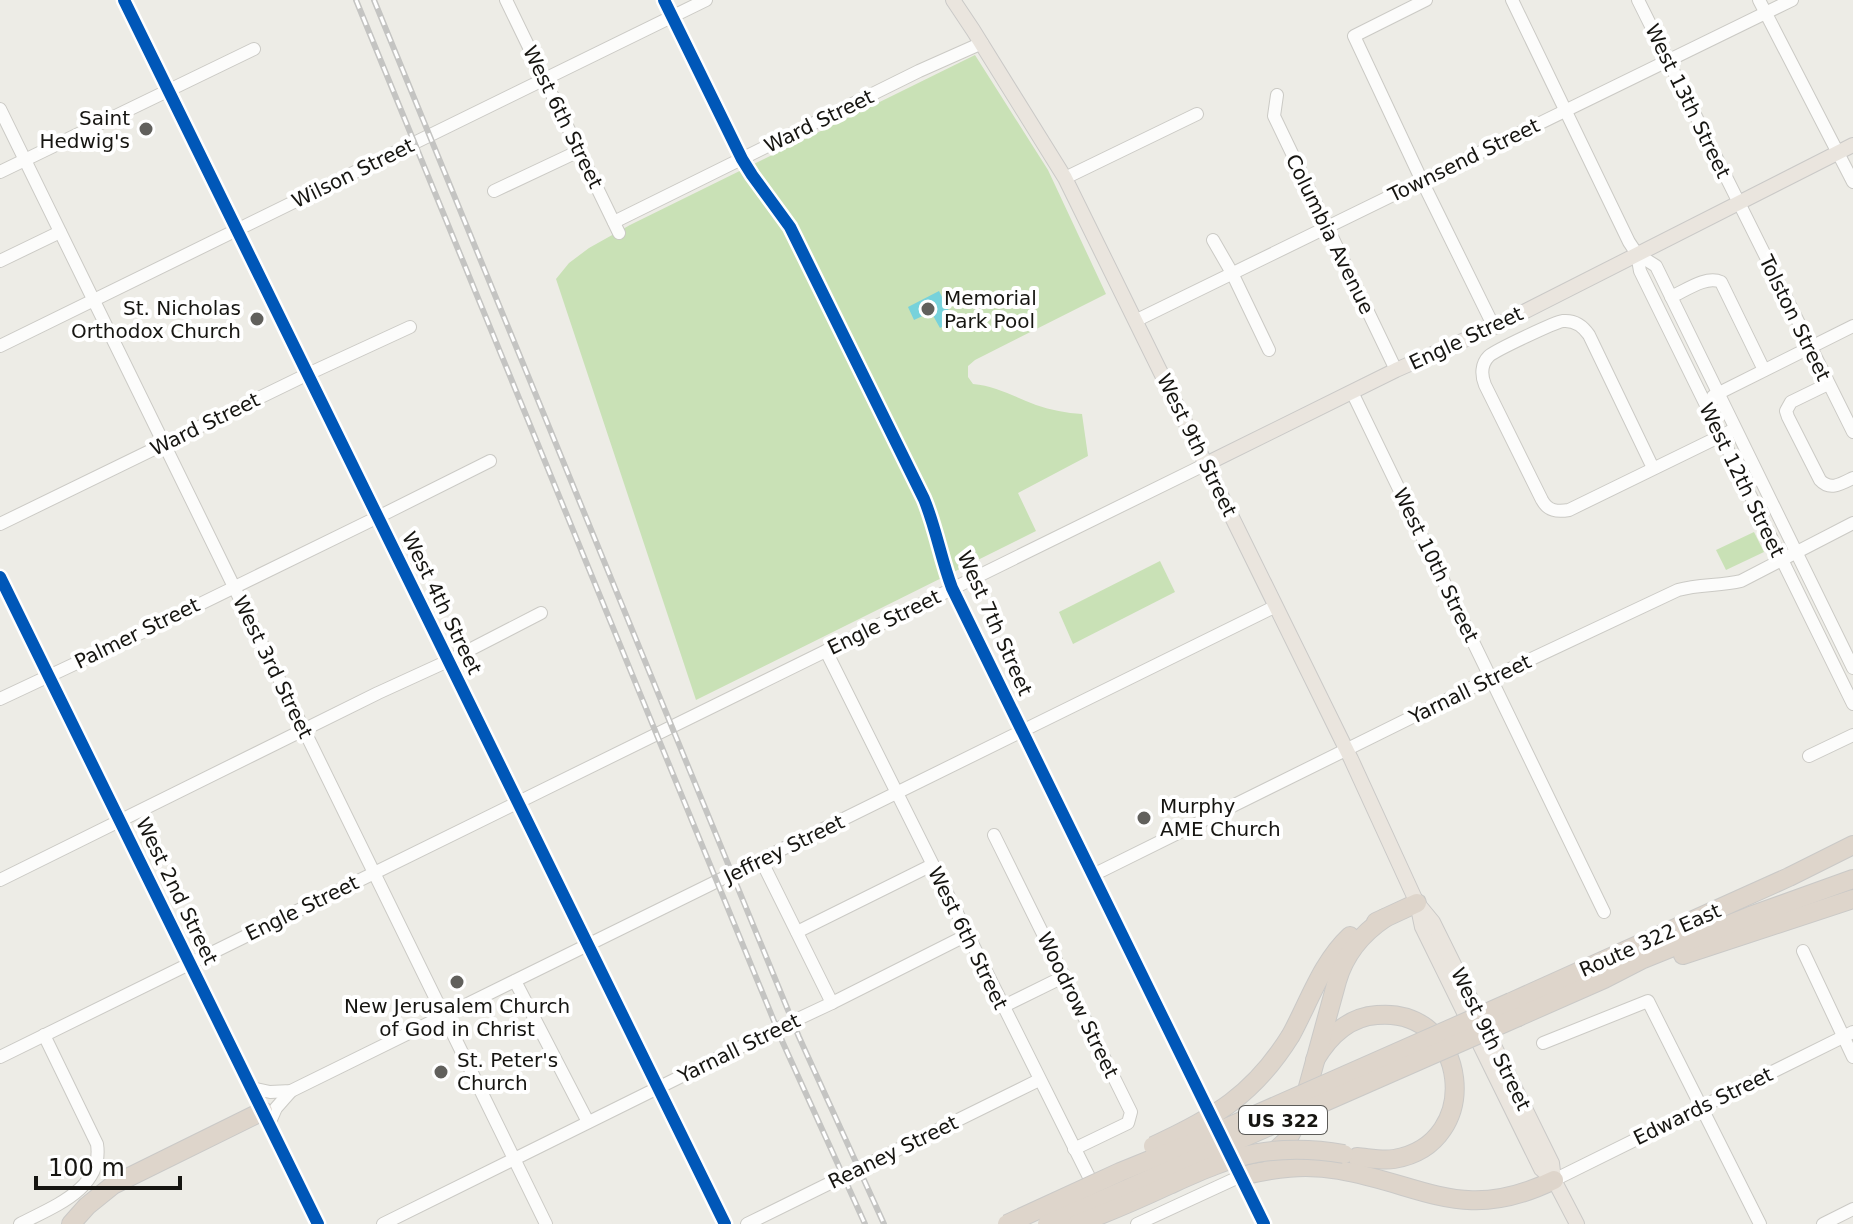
<svg xmlns="http://www.w3.org/2000/svg" width="1853" height="1224" font-family="'DejaVu Sans',sans-serif">
<style>
.green{fill:#c9e1b6}
.water{fill:#77d2db}
.lines{fill:none;stroke-linecap:round;stroke-linejoin:round}
.minor-casing{stroke:#cbcac5;stroke-width:14}
.major-casing{stroke:#cac9c7;stroke-width:16}
.highway-casing{stroke:#cac9c7;stroke-width:20}
.minor{stroke:#fcfcfb;stroke-width:12}
.major{stroke:#eae5de;stroke-width:14}
.highway{stroke:#ded5cb;stroke-width:18}
.rail-casing{stroke:#c4c4c2;stroke-width:6}
.rail{stroke:#fff;stroke-width:3;stroke-dasharray:9;stroke-linecap:butt}
.highway-bridge-casing{stroke:#cac9c7;stroke-width:20;stroke-linecap:butt}
.highway-bridge{stroke:#ded5cb;stroke-width:18}
.cycleway-casing{stroke:#fff;stroke-width:17}
.cycleway{stroke:#0057b8;stroke-width:12}
.poi-dot{fill:#61605c;stroke:#fff;stroke-width:3}
.labels{text-anchor:middle;dominant-baseline:central;stroke-width:8;stroke-linejoin:round;paint-order:stroke}
.shield{fill:#fff;stroke:#5c5b58;stroke-width:2}
.shield-label{font-size:18px;font-weight:bold;fill:#161511}
.street-label{font-size:20px;fill:#161511;stroke:#fff}
.poi-label{font-size:20px;fill:#161511;stroke:#fff;text-anchor:start}
</style>
<rect width="100%" height="100%" fill="#edece6"/>
<g class="green">
<path d="M975,55L1048,170L1106,294L975,360L968,366V377L973,384C996,386 1015,397 1036,405C1051,410 1066,413 1082,414L1088,456L1018,493L1036,531L696,700L556,279L569,263L589,248L630,225Z"/>
<path d="M1754,532L1764,552L1726,570L1716,550Z"/>
<path d="M1160,561L1175,592L1073,644L1059,612Z"/>
</g>
<path class="water" d="M939,291L954,321L940,328L931,312L914,320L908,307Z"/>
<g class="lines">
<defs>
<g id="minor">
<path d="M124,0L725,1224"/>
<path d="M506,0L619,233"/>
<path d="M664,0L742,159L752,175L790,227L924,499C936,528 941,559 952,588L1214,1121"/>
<path d="M1426,0L1354,36L1422,181L1494,327"/>
<path d="M1512,0L1629,242L1637,254L1640,271L1853,704"/>
<path d="M1638,0L1853,432"/>
<path d="M1759,0L1853,182"/>
<path d="M1277,95L1274,116L1396,370"/>
<path d="M0,109L546,1224"/>
<path d="M0,172L254,49"/>
<path d="M1065,178L1197,114"/>
<path d="M494,191L579,151"/>
<path d="M614,222L919,71L982,43"/>
<path d="M1213,240L1232,273L1269,350"/>
<path d="M1637,254L1656,266L1853,668"/>
<path d="M0,261L60,232"/>
<path d="M1671,297C1685,291 1706,275 1721,282L1764,370"/>
<path d="M1135,321L1792,0"/>
<path d="M0,346L706,0"/>
<path d="M1828,384L1791,402L1786,411L1788,417L1820,480C1830,491 1841,484 1853,478"/>
<path d="M1352,392L1604,912"/>
<path d="M1713,396L1853,326"/>
<path d="M1653,468L1589,335C1583,326 1575,320 1563,321C1555,322 1496,350 1489,356C1481,364 1481,375 1485,385L1542,500C1548,511 1557,512 1569,510L1735,429"/>
<path d="M0,524L308,374L410,327"/>
<path d="M826,651L1095,1189"/>
<path d="M0,699L147,630L378,517L490,461"/>
<path d="M1809,756L1853,735"/>
<path d="M994,835L1131,1112L1128,1123L1074,1149"/>
<path d="M761,860L832,1003"/>
<path d="M1093,875L1491,678L1678,590C1699,584 1720,586 1741,581L1853,523"/>
<path d="M0,880L378,693L448,661L541,613"/>
<path d="M797,932L932,865"/>
<path d="M1803,951L1853,1057"/>
<path d="M515,981L588,1122"/>
<path d="M1002,1007L1065,976"/>
<path d="M1543,1043L1648,1001L1760,1224"/>
<path d="M0,1057L1206,464"/>
<path d="M251,1088L270,1092L291,1091L1276,606"/>
<path d="M269,1124L276,1108L291,1091"/>
<path d="M1238,1169L1264,1224"/>
<path d="M1554,1180L1853,1032"/>
<path d="M20,1224C52,1207 104,1189 97,1144L44,1035"/>
<path d="M383,1224L783,1026L832,1003L967,935"/>
<path d="M747,1224L1039,1080"/>
<path d="M1137,1224L1241,1176"/>
<path d="M1823,1224L1853,1209"/>
</g>
<g id="major">
<path d="M953,0L973,30L1065,178L1351,759L1417,903L1422,927L1541,1169L1554,1180L1577,1224"/>
<path d="M1206,464L1396,370L1494,327L1853,145"/>
<path d="M0,577L318,1224"/>
<path d="M1419,905L1433,922L1552,1163L1554,1180"/>
</g>
<g id="highway">
<path d="M1376,922L1417,903"/>
<path d="M1683,955L1853,899"/>
<path d="M1511,1002L1789,877L1853,845"/>
<path d="M1518,1017L1604,979L1641,960L1750,916L1853,879"/>
<path d="M1291,1035C1309,1002 1322,962 1350,936"/>
<path d="M1315,1060C1329,1036 1348,1017 1377,1015C1469,1007 1485,1144 1394,1159C1382,1161 1369,1158 1357,1157"/>
<path d="M1270,1156L1288,1139L1300,1116L1337,981C1345,954 1361,934 1385,918"/>
<path d="M1241,1176C1274,1168 1305,1164 1339,1170C1425,1185 1464,1224 1554,1180"/>
<path d="M71,1224L87,1206L113,1185L263,1111"/>
</g>
</defs>
<use href="#minor" class="minor-casing"/>
<use href="#major" class="major-casing"/>
<use href="#highway" class="highway-casing"/>
<use href="#minor" class="minor"/>
<use href="#major" class="major"/>
<use href="#highway" class="highway"/>
<defs>
<g id="rail">
<path d="M356,0L783,1043L865,1224"/>
<path d="M374,0L799,1037L884,1224"/>
</g>
</defs>
<use href="#rail" class="rail-casing"/>
<use href="#rail" class="rail"/>
<defs>
<g id="highway-bridge">
<path d="M1153,1146C1214,1118 1254,1095 1291,1035"/>
<path d="M1007,1224L1120,1172L1194,1142L1511,1002"/>
<path d="M1047,1224L1518,1017"/>
<path d="M1077,1224C1109,1212 1139,1199 1169,1185C1198,1172 1226,1159 1257,1153C1286,1148 1316,1149 1344,1154"/>
</g>
</defs>
<use href="#highway-bridge" class="highway-bridge-casing"/>
<use href="#highway-bridge" class="highway-bridge"/>
<defs>
<g id="cycleway">
<path d="M124,0L725,1224"/>
<path d="M664,0L742,159L752,175L790,227L924,499C936,528 941,559 952,588L1264,1224"/>
<path d="M0,577L318,1224"/>
</g>
</defs>
<use href="#cycleway" class="cycleway-casing"/>
<use href="#cycleway" class="cycleway"/>
</g>
<g class="poi-dot">
<circle cx="146" cy="129" r="8"/>
<circle cx="928" cy="309" r="8"/>
<circle cx="257" cy="319" r="8"/>
<circle cx="1144" cy="818" r="8"/>
<circle cx="457" cy="982" r="8"/>
<circle cx="441" cy="1072" r="8"/>
</g>
<g class="labels">
<rect class="shield" x="1239" y="1106" width="88" height="28" rx="6"/>
<g class="shield-label">
<text x="1283" y="1120">US 322</text>
</g>
<g class="street-label">
<text transform="translate(1688 101) rotate(64)">West 13th Street</text>
<text transform="translate(563 117) rotate(64)">West 6th Street</text>
<text transform="translate(819 121) rotate(-26)">Ward Street</text>
<text transform="translate(1464 160) rotate(-26)">Townsend Street</text>
<text transform="translate(353 173) rotate(-26)">Wilson Street</text>
<text transform="translate(1330 234) rotate(64)">Columbia Avenue</text>
<text transform="translate(1795 318) rotate(64)">Tolston Street</text>
<text transform="translate(1466 338) rotate(-25)">Engle Street</text>
<text transform="translate(205 424) rotate(-26)">Ward Street</text>
<text transform="translate(1197 445) rotate(64)">West 9th Street</text>
<text transform="translate(1742 480) rotate(64)">West 12th Street</text>
<text transform="translate(1436 565) rotate(64)">West 10th Street</text>
<text transform="translate(442 603) rotate(64)">West 4th Street</text>
<text transform="translate(884 622) rotate(-26)">Engle Street</text>
<text transform="translate(995 623) rotate(66)">West 7th Street</text>
<text transform="translate(137 633) rotate(-26)">Palmer Street</text>
<text transform="translate(273 667) rotate(64)">West 3rd Street</text>
<text transform="translate(1470 689) rotate(-26)">Yarnall Street</text>
<text transform="translate(784 849) rotate(-26)">Jeffrey Street</text>
<text transform="translate(177 891) rotate(64)">West 2nd Street</text>
<text transform="translate(302 908) rotate(-26)">Engle Street</text>
<text transform="translate(968 938) rotate(64)">West 6th Street</text>
<text transform="translate(1650 940) rotate(-24)">Route 322 East</text>
<text transform="translate(1078 1005) rotate(64)">Woodrow Street</text>
<text transform="translate(1491 1039) rotate(64)">West 9th Street</text>
<text transform="translate(739 1048) rotate(-26)">Yarnall Street</text>
<text transform="translate(1703 1106) rotate(-26)">Edwards Street</text>
<text transform="translate(893 1152) rotate(-26)">Reaney Street</text>
</g>
<g class="poi-label">
<text x="130" y="118" text-anchor="end">Saint<tspan x="130" dy="23">Hedwig's</tspan></text>
<text x="944" y="298">Memorial<tspan x="944" dy="23">Park Pool</tspan></text>
<text x="241" y="308" text-anchor="end">St. Nicholas<tspan x="241" dy="23">Orthodox Church</tspan></text>
<text x="1160" y="806">Murphy<tspan x="1160" dy="23">AME Church</tspan></text>
<text x="457" y="1006" text-anchor="middle">New Jerusalem Church<tspan x="457" dy="23">of God in Christ</tspan></text>
<text x="457" y="1060">St. Peter's<tspan x="457" dy="23">Church</tspan></text>
</g>
</g>
<path d="M36 1176v12h144v-12" fill="none" stroke="#161511" stroke-width="4"/>
<text x="48" y="1176" font-size="24" fill="#161511" stroke="#ffffff" stroke-width="6" paint-order="stroke">100 m</text>
</svg>
